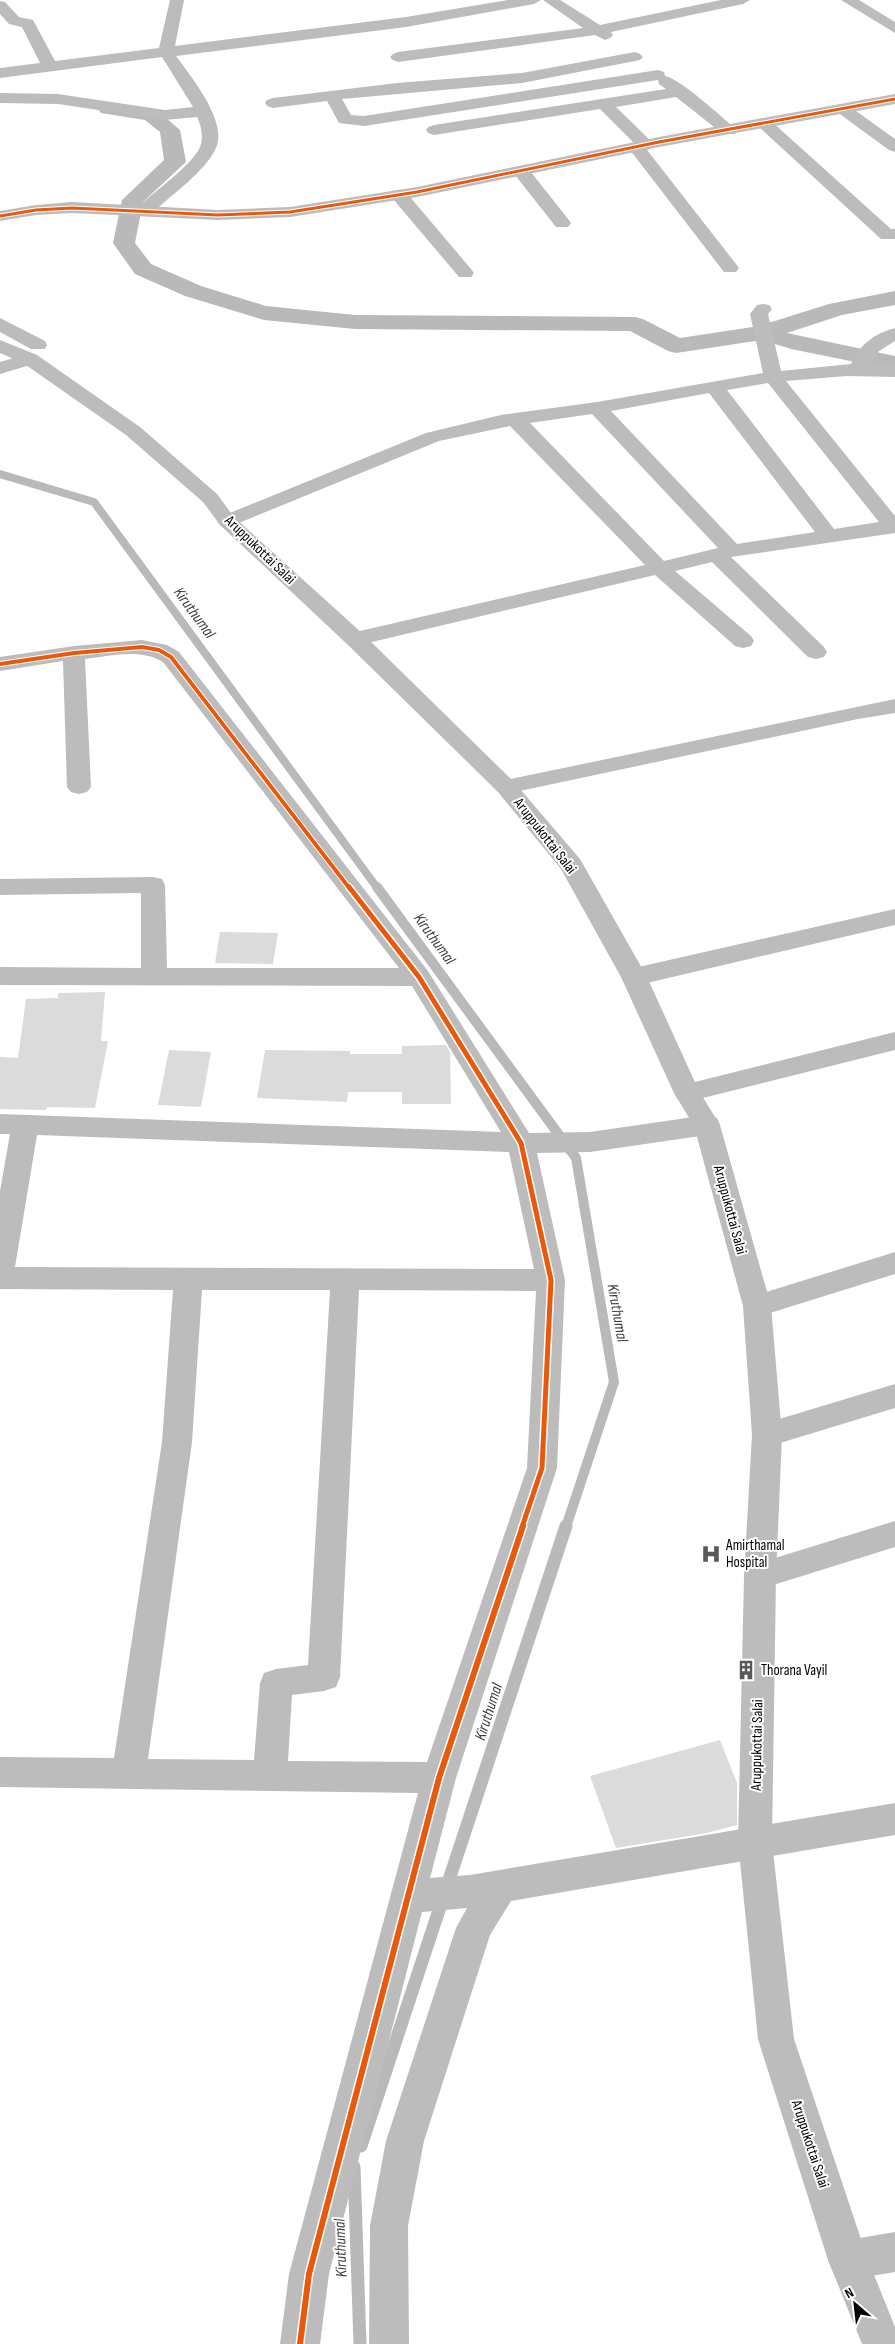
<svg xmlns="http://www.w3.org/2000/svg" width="895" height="2344" font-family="'Sofia Sans Condensed',sans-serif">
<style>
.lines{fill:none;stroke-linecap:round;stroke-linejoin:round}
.stream-far2{stroke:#b9b9b9;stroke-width:8}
.stream-far1{stroke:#b9b9b9;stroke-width:10}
.stream{stroke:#b9b9b9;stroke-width:13}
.canal{fill:#b9b9b9;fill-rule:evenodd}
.building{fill:#dbdbdb}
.minor{fill:#bcbcbc;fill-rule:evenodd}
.tertiary{fill:#bcbcbc;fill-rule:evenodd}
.primary{fill:#bcbcbc;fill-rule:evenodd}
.cycleway-far3-casing{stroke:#fff;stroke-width:5}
.cycleway-far2-casing{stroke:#fff;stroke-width:6}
.cycleway-far1-casing{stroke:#fff;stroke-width:8}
.cycleway-casing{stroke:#fff;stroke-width:9}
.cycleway-far3{stroke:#e8590c;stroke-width:3}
.cycleway-far2{stroke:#e8590c;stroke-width:4}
.cycleway-far1{stroke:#e8590c;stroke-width:5}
.cycleway{stroke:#e8590c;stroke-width:6}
.labels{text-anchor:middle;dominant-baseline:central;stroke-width:4;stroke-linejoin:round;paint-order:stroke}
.street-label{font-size:15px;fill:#000;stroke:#fff}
.poi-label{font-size:15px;fill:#000;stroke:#fff;text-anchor:start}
.water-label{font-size:16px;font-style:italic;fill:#3c3c3c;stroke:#fff}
</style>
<rect width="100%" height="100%" fill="#fff"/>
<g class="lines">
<path class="stream-far2" d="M0,474L94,502L378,889"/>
<path class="stream-far1" d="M377,887L576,1158L614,1382L566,1527"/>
<g class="stream">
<path d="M361,2146L566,1526"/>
<path d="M354,2167L360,2344"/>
</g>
<path class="canal" d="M108,103L158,111L180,130L186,162L143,202L135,243L151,264L201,286L266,306L355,315L635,317L643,319L680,338L759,326L829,304L895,291V305L842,315L787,333L895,356V370L791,349L762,340L676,353L668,351L630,331L355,329L264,320L185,296L135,274L113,243L122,200L164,160L160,132L145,120L101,113L98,109L101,105Z"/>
</g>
<g class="building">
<path d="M220,932L278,933L273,964L215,963Z"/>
<path d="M105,992L101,1041H108L95,1108L47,1107L46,1110L0,1109V1057L18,1058L26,999L58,998V993Z"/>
<path d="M446,1045L450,1052L451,1104H402V1092H348L347,1102L257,1098L265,1050L350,1051V1054H402V1046Z"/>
<path d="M169,1050L211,1052L201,1107L158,1105Z"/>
<path d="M720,1740L737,1783V1825L707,1833L616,1848L590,1776Z"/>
</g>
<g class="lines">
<g class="minor">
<path d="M170,0H184L175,46L406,17L508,0H541L534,4L406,27L176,56C191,77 228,121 216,148C206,171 170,196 151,214H139L136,210L139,206C153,193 194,163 200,147C204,136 201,126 197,117L165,120L58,104L0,103V93L58,94L165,110L193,107L162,57L0,78V68L40,63L22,27L9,24L0,14V1L5,2L19,17L33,20L55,61L159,48Z"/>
<path d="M543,0H560L600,25L721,0H750L743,4L611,32L613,35L610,38L605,40L595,35L398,62L393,60L390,57L393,54L398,52L583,28Z"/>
<path d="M635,52L640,54L643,57L640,60L522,83L342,99L351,115L364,116L658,70L664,72L665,76C682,80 719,115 735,128L737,131L735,134H723L676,97L616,107L652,142L654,145L652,148L647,150L736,264L739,268L736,272H724L630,150L628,147L634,143L600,109L434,135L428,133L426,130L428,127L434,125L666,89L659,84L658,80L364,126L339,123L327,101L273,108L267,106L265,103L267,100L273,98L397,83L522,73Z"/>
<path d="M843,104L849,106L895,139V152L889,150L837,112L835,109L837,106Z"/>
<path d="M765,119L771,121L891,229H895V239H881L759,127L757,124L759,121Z"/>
<path d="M521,166L527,167L568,219L571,223L568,227H556L515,175L513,171L515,167Z"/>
<path d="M399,190L405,191L471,269L474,273L471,277H459L393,199L390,195L393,191Z"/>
<path d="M763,304L769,305L772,309L768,314L781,371L851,364C859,345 875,333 895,328V341L879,351L870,365H895V377L847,376L786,381L895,516V533L731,557L824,647L827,652L824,657L816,659L808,657L712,562L675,571L751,636L754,641L751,646L743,648L735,646L655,575L355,646L347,644L344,639L347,634L645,565L510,426L439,441L234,525L227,527L220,525L217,521L220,517L426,433L501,415L597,402L763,373L750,314L757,305ZM768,383L879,522L834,529L727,390ZM709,393L815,532L737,544L611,411ZM592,414L718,548L664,561L530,423Z"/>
<path d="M142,640L167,645L179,652L428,971L529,1133L590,1132L707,1115L717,1118L720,1125L717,1132L707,1135L590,1152L537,1153L565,1280L557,1468L456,1778L430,1878L470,1875L895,1803V1835L511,1901L490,1935L424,2141L408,2226L409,2344H369L370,2226L386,2141L456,1928L467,1908L422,1912L329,2274L320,2344H280L289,2274L418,1793L0,1787V1757L114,1758L162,1442L173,1290L0,1289V1191L10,1134H0V1114L501,1132L412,986L0,985V967L141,968V893L0,895V879L153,877L162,879L165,885L167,968H399L163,662C140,648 111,656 85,659L91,787L87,792L79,794L71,792L67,787L63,661L0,671V657L74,646ZM37,1135L509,1152L534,1269L15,1267ZM202,1290H330L308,1665L276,1669L264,1673L260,1683L254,1760L148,1759L192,1442ZM359,1290L536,1291L527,1468L427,1762L288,1761L292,1695L324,1691L336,1687L340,1677Z"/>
<path d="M895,699V713L858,719L506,794L498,792L494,787L498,782L506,780Z"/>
<path d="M895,909V925L634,986L625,983L621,977L625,971L634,968Z"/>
<path d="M895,1032V1050L687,1102L678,1100L674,1093L678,1086L687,1084Z"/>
<path d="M895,1252V1274L757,1317L747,1314L743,1306L747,1298Z"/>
<path d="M895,1384V1408L767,1447L756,1444L752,1435L756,1426Z"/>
<path d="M895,1521V1547L760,1589L749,1586L744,1576L749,1566Z"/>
<path d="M895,2232V2272L848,2280L834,2274L828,2260L834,2246L848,2240Z"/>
</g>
<g class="tertiary">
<path d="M841,0H859L895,22V33Z"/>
<path d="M895,94V104L659,147L417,197L290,217L218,220L72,213L36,215L0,221V211L36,205L72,202L218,210L290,207L417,187L659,137Z"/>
<path d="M30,353L37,355L39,359L37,363L0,374V362Z"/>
</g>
<g class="primary">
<path d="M0,318L45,341L47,345L45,349H31L0,332Z"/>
<path d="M0,340L37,355L140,427L217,494L234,517L363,634L514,782L580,859L647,977L699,1091L720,1125L771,1306L782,1435L776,1576L772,1842L794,2039L868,2260L895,2327V2344H862L828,2260L758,2039L738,1842L744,1576L752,1435L743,1306L694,1126L674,1093L621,977L561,869L498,792L347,644L220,525L203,502L126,435L23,363L0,353Z"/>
</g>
<defs>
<path id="cycleway-far3" d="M0,216L36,210L72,208L218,215L290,212L417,192L659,142L895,99"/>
<path id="cycleway-far2" d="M0,664L74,653L142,647L159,650L171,657L350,889"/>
<path id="cycleway-far1" d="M349,887L419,977L521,1143L551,1280L542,1468L522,1527"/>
<path id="cycleway" d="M300,2344L309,2274L439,1778L523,1526"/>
</defs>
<use href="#cycleway-far3" class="cycleway-far3-casing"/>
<use href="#cycleway-far2" class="cycleway-far2-casing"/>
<use href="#cycleway-far1" class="cycleway-far1-casing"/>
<use href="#cycleway" class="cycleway-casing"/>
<use href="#cycleway-far3" class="cycleway-far3"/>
<use href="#cycleway-far2" class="cycleway-far2"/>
<use href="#cycleway-far1" class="cycleway-far1"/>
<use href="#cycleway" class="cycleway"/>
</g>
<defs>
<symbol id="hospital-bare" viewBox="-9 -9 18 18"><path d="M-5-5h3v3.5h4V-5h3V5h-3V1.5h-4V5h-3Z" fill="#595959" stroke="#fff" stroke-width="2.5" paint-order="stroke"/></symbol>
<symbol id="building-bare" viewBox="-9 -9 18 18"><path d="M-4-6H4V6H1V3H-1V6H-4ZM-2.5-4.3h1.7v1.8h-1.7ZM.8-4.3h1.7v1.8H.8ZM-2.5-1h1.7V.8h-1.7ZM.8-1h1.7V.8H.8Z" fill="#595959" stroke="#fff" stroke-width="2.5" paint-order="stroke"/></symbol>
</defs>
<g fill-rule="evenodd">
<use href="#hospital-bare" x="697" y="1540" width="28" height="28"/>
<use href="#building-bare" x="732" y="1656" width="28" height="28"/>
</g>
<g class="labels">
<g class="street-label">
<text transform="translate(260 550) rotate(44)">Aruppukottai Salai</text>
<text transform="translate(545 836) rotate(52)">Aruppukottai Salai</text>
<text transform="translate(730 1210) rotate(75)">Aruppukottai Salai</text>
<text transform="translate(757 1745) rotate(-89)">Aruppukottai Salai</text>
<text transform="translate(810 2144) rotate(72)">Aruppukottai Salai</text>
</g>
<g class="poi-label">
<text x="726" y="1545">Amirthamal<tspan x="726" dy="17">Hospital</tspan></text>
<text x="761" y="1670">Thorana Vayil</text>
</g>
<g class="water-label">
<text transform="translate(194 613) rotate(54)">Kiruthumal</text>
<text transform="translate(434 939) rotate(54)">Kiruthumal</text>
<text transform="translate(617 1313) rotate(80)">Kiruthumal</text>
<text transform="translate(489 1712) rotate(-72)">Kiruthumal</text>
<text transform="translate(341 2248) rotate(-92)">Kiruthumal</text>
</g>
</g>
<g transform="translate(855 2304) rotate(332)" stroke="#ffffff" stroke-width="4" paint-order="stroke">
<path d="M0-4L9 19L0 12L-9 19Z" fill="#000000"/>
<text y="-8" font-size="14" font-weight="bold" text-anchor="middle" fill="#000000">N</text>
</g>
</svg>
